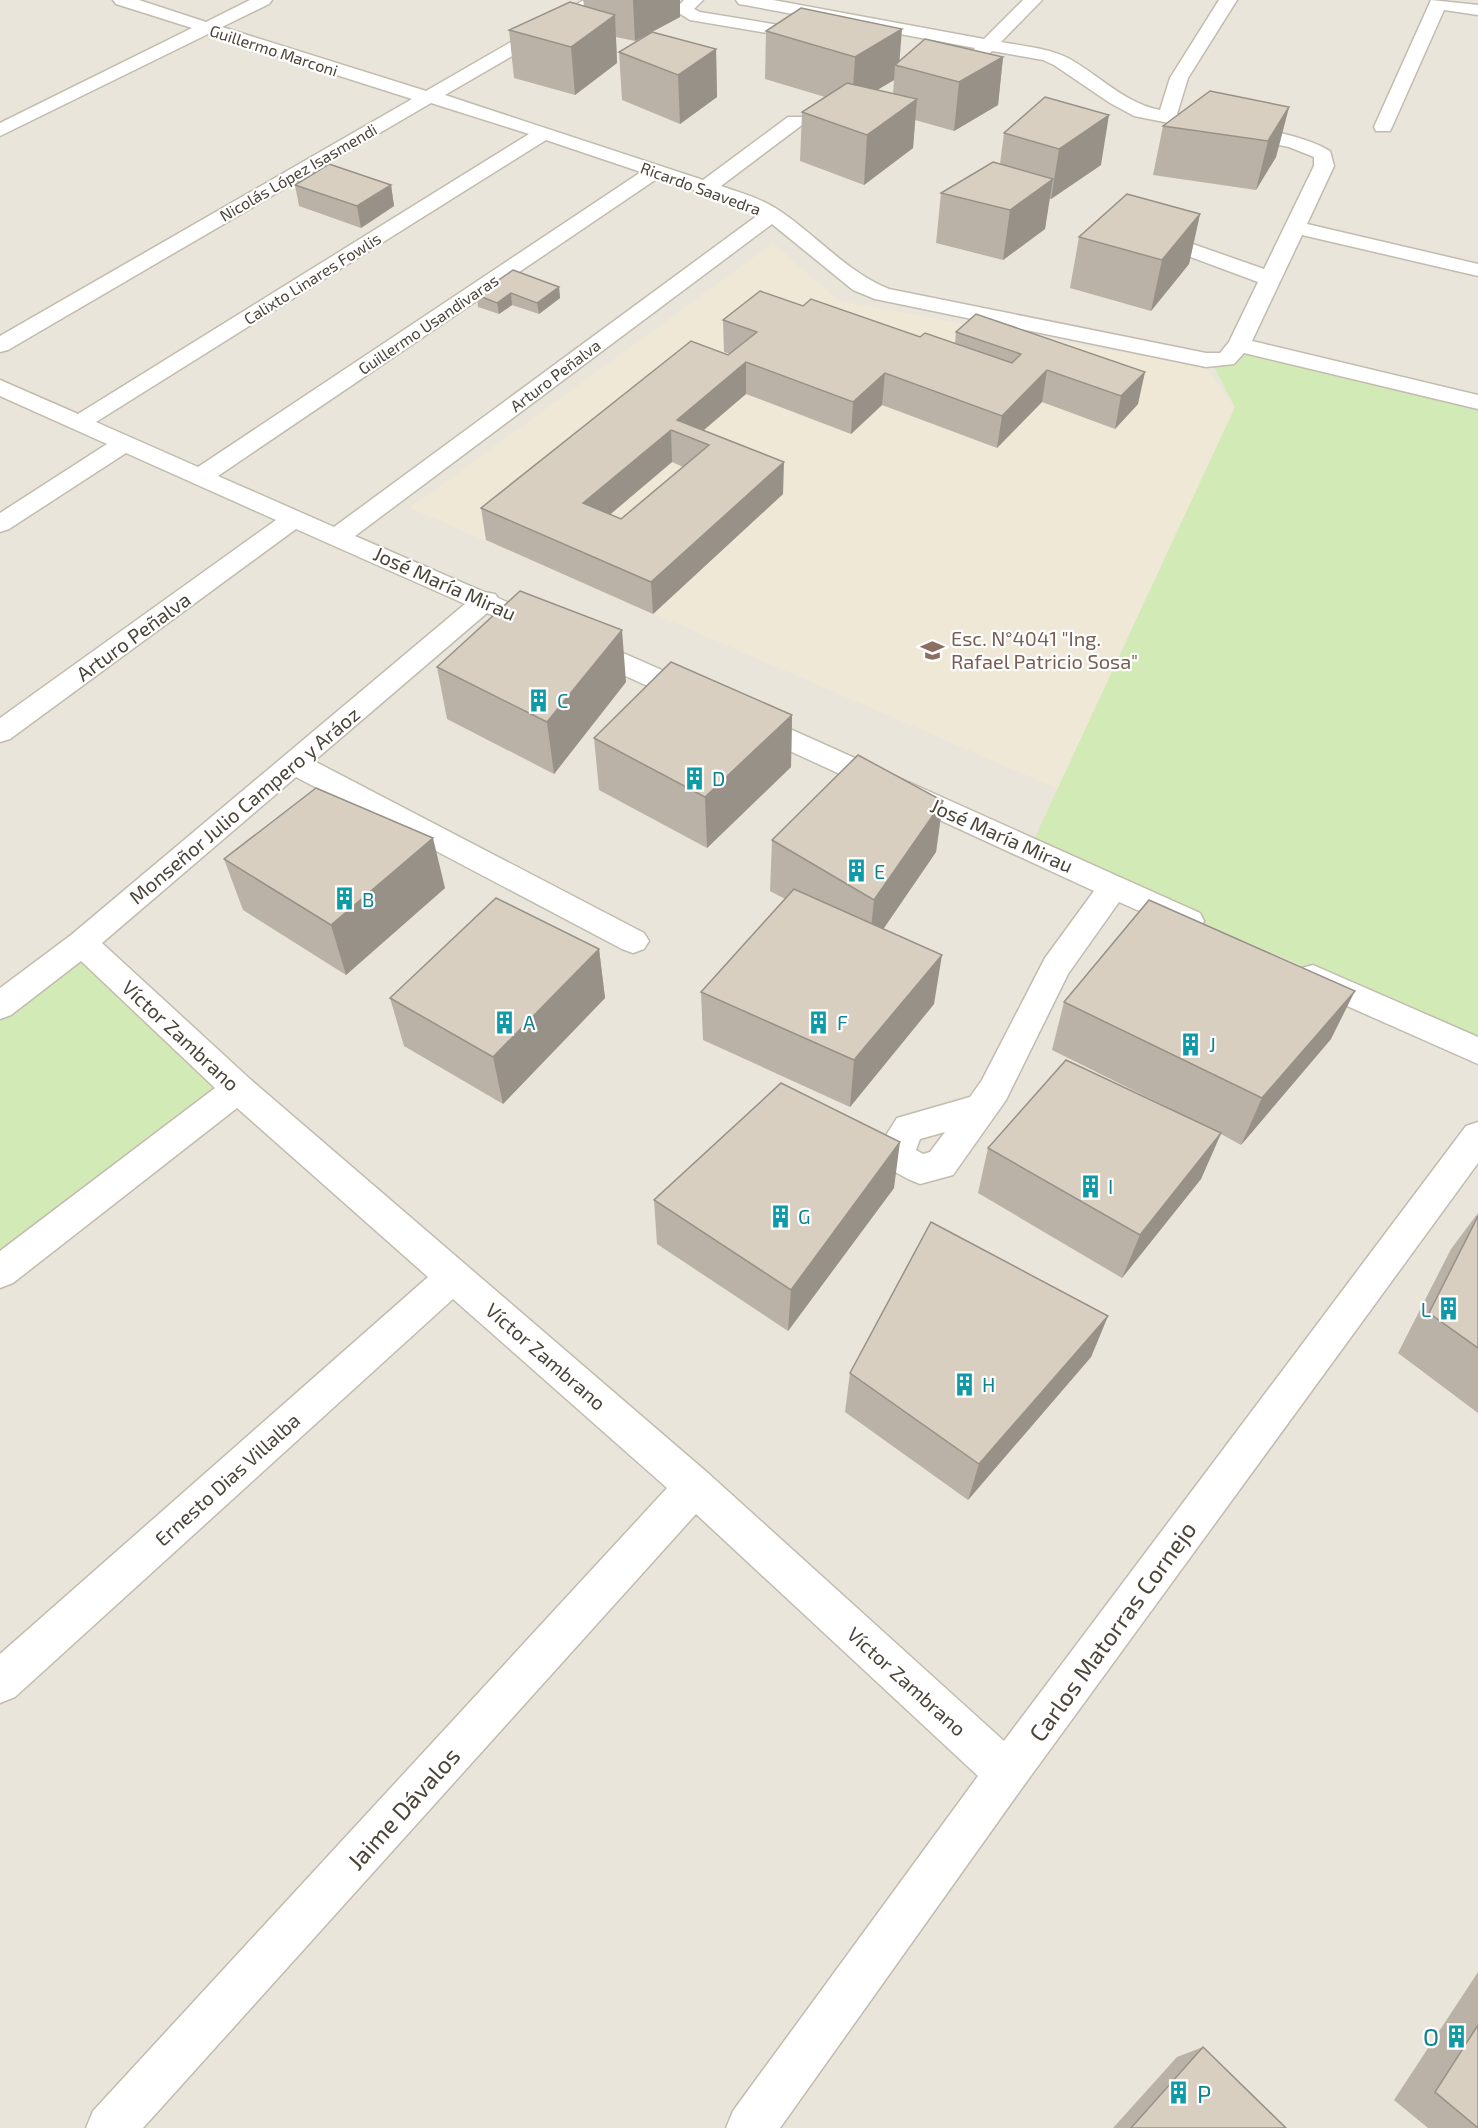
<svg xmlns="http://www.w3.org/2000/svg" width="1478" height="2128" font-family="'Exo 2',sans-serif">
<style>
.residential{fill:#eae5da}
.education{fill:#efe8d6}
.green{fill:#d2eab5}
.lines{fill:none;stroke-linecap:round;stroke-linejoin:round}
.minor-casing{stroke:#c2bbae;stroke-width:3}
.minor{fill:#fff;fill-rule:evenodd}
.wall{fill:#bab2a6;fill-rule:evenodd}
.shaded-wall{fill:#979187}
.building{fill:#d8cfc1;stroke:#979187;stroke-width:1.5;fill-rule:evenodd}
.labels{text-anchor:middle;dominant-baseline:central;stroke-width:4.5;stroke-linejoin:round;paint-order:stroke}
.far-street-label{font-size:16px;fill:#4b4439;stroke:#fff}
.street-label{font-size:20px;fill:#4b4439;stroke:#fff}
.education-label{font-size:20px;fill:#785e54;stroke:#fff;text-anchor:start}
.culture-label{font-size:20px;fill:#0d838f;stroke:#fff;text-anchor:start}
.near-street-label{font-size:24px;fill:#4b4439;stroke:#fff}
.near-culture-label{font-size:24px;fill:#0d838f;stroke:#fff;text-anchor:end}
</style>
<rect width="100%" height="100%" fill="#f6f3ec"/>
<rect class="residential" x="0" y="0" width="1478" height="2128"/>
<path class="education" d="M773,243L839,301L1206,368L1235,407L1065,792L410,508Z"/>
<g class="green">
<path d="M1239,345L1478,402V1042L1030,848L1235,407L1214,367Z"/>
<path d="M82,943L238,1089L0,1272V1008Z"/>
</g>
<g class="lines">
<defs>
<g id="minor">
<path d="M113,0H139L206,22L250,0H272L269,4L222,27L426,91L584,0H605L602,4L445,95L703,180L788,117H802L804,121L802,125L721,186C741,193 763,199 780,211C817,236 847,272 889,289L1206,353H1220L1229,342L1258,282L1153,243L1150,239L1153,235L1160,233L1167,235L1264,269L1314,166V157L1289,147L1134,116L1110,103L1054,65L1043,60L992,51C985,58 981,62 971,60L968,56L975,48L745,5L739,4L736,0H773L984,39L1023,0H1042L1001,42C1023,46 1048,48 1068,58C1099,75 1124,103 1160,110L1170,78L1219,0H1237L1188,78L1177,114C1219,122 1296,130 1330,151L1334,166L1307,224L1478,264V276L1302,235L1252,341L1478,395V409L1244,353L1234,364L1206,367L875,299L853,290L772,224L355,536L484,592L495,594L498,598L705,689L709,696L705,703L695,705L685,703L487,613L314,761L644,933L649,941L644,949L633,953L622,949L296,777L102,943L250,1079L709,1474L1004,1741L1466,1126L1478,1122V1163L1022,1788L780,2128H726L733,2111L978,1776L696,1514L143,2128H86L93,2111L667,1488L453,1299L15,1697L0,1703V1654L428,1277L237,1108L13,1283L0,1288V1251L215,1088L81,961L11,1015L0,1019V988L71,935L465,604L296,529L10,739L0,742V718L276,520L126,453L9,529L0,532V513L107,444L0,396V380L78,414L529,134L431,103L8,350L0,352V336L412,99L208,34L0,136V123L192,28L116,4ZM546,140L641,172L198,467L96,422ZM658,178L741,206L758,215L334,527L218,476Z"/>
<path d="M684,0H703L694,9L700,12L815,31L821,32L824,36L821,40L815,41L690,20L674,10Z"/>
<path d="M1431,0L1478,5V15L1444,10L1392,127L1390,131H1376L1374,127Z"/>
<path d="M750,711L1200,913L1204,921L1200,929L1189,933L1119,902L1068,974L1006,1100L953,1175L920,1184L908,1179L886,1167L881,1157L883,1140L897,1118L970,1097L982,1080L1045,958L1094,891L740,728L736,721L740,714ZM945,1132L930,1152L923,1154L916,1150L920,1139Z"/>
<path d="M1313,965L1478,1037V1064L1302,986L1297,977L1302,968Z"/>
</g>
</defs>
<use href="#minor" class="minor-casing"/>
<use href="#minor" class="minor"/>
</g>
<g class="wall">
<path d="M583,0H680V17L635,41L616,37L617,63L575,95L514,78L509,30L584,6Z"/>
<path d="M766,31L899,61L1003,57L998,105L954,131L915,120L913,148L864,185L800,161L802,112L825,97L765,79ZM894,80L893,94L877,90Z"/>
<path d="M716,49L717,97L680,124L622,100L619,52Z"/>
<path d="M1045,97L1101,165L1051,199H1049L1045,229L1003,260L936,243L941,193L1000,164L1004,133Z"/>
<path d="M1289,107L1276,157L1256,190L1153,175L1163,126Z"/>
<path d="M295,185H391L394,206L361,228L299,206Z"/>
<path d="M1200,214L1189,264L1151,311L1070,288L1079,237Z"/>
<path d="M559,287L560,298L539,314L512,305L499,314L478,307L477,295Z"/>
<path d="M803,306L920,337L955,343L956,332L976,314L1138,404L1115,429L1042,402L997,448L882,405L851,434L746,394L703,431L783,494L653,614L486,540L481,508L730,354L724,352L723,320ZM672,462L683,467L621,519L610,514Z"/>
<path d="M437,667L626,682L554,774L447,719Z"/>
<path d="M792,715L791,767L707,848L599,790L594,738Z"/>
<path d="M943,801L936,852L883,929L934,1004L850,1107L703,1040L701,992L785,899L770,891L772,840Z"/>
<path d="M224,859L445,888L346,975L243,910Z"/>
<path d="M599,949L605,998L503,1104L404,1046L390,998Z"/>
<path d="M1064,1002L1331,1039L1241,1145L1221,1134L1201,1179L1122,1278L978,1193L988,1148L1171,1109L1052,1050Z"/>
<path d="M894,1188L788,1331L657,1244L654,1200Z"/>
<path d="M1478,1213V1413L1398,1353L1451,1249Z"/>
<path d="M1108,1316L1091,1357L968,1500L845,1412L850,1373Z"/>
<path d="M1478,1972V2128H1428L1394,2100Z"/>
<path d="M1203,2047L1286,2128H1113L1177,2057Z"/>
</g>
<g class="shaded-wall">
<path d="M633,0H680V17L635,41Z"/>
<path d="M615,15L617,63L575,95L571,47Z"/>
<path d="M902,29L899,67L895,65L894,80L852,105L855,57Z"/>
<path d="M716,49L717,97L680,124L678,75Z"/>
<path d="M1003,57L998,105L954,131L959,82Z"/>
<path d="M917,99L913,148L864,185L867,135Z"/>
<path d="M1289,107L1276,157L1256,190L1268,141Z"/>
<path d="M1109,115L1101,165L1051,199L1059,149Z"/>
<path d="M1053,179L1045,229L1003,260L1010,210Z"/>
<path d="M391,185L394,206L361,228L357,206Z"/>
<path d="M1200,214L1189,264L1151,311L1162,260Z"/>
<path d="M559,287L560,298L539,314L537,303Z"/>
<path d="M511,293L512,305L499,314L497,303Z"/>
<path d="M746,362V394L693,439L677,420Z"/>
<path d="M1047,370L1042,402L997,448L1002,416Z"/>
<path d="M1145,372L1138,404L1115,429L1121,396Z"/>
<path d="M885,373L882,405L851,434L853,402Z"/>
<path d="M671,430L672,462L586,535L583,503Z"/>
<path d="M784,462L783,494L653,614L651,582Z"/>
<path d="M622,630L626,682L554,774L547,722Z"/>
<path d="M792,715L791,767L707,848L705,797Z"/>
<path d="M943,801L936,852L869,950L874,900Z"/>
<path d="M433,838L445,888L346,975L331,925Z"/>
<path d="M599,949L605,998L503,1104L493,1057Z"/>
<path d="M942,955L934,1004L850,1107L854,1060Z"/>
<path d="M1355,991L1331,1039L1241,1145L1262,1098Z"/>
<path d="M1221,1133L1201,1179L1122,1278L1140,1235Z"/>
<path d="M900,1142L894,1188L788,1331L791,1290Z"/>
<path d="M1108,1316L1091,1357L968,1500L979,1464Z"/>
</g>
<g class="building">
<path d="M570,2L615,15L571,47L509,30Z"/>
<path d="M801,8L902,29L855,57L766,31Z"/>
<path d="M652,32L716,49L678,75L619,52Z"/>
<path d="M925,39L1003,57L959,82L895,65Z"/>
<path d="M847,83L917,99L867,135L802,112Z"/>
<path d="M1210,91L1289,107L1268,141L1163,126Z"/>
<path d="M1045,97L1109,115L1059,149L1004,133Z"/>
<path d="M993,162L1053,179L1010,210L941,193Z"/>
<path d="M329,164L391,185L357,206L295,185Z"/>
<path d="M1127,194L1200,214L1162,260L1079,237Z"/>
<path d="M513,270L559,287L537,303L511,293L497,303L477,295Z"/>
<path d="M760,291L803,306L811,299L920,337L925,333L1012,363L1021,354L956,332L976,314L1145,372L1121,396L1047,370L1002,416L885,373L853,402L746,362L677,420L784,462L651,582L481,508L691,341L728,355L757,332L723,320ZM671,430L709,445L621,519L583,503Z"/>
<path d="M520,591L622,630L547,722L437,667Z"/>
<path d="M671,662L792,715L705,797L594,738Z"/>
<path d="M858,755L943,801L874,900L772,840Z"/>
<path d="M316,788L433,838L331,925L224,859Z"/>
<path d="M794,889L942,955L854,1060L701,992Z"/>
<path d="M496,898L599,949L493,1057L390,998Z"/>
<path d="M1149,900L1355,991L1262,1098L1064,1002Z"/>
<path d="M1066,1060L1221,1133L1140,1235L988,1148Z"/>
<path d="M781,1083L900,1142L791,1290L654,1200Z"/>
<path d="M1478,1216V1348L1429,1313Z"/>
<path d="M931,1222L1108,1316L979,1464L850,1373Z"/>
<path d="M1478,2025V2128L1435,2092Z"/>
<path d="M1203,2047L1286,2128H1131Z"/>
</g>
<defs>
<symbol id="school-bare" viewBox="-9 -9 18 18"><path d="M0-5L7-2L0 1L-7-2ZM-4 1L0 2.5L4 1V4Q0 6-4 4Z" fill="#8d6e63" stroke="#fff" stroke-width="2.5" paint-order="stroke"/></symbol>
<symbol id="building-bare" viewBox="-9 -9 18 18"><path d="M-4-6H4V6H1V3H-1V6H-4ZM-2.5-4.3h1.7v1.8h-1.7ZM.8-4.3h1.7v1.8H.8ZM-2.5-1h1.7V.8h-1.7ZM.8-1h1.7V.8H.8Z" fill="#0f9aa8" stroke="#fff" stroke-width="2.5" paint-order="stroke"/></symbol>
</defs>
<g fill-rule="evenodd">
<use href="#school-bare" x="916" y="634" width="33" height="33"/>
<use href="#building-bare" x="522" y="684" width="33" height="33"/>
<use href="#building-bare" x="678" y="762" width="33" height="33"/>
<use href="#building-bare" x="840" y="854" width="33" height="33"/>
<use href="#building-bare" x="328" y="882" width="33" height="33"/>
<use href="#building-bare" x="488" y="1006" width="33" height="33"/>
<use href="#building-bare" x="802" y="1006" width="33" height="33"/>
<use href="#building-bare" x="1174" y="1028" width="33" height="33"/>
<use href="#building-bare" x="1074" y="1170" width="33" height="33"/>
<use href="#building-bare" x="764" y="1200" width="33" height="33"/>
<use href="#building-bare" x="1432" y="1292" width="33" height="33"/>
<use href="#building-bare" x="948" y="1368" width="33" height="33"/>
<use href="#building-bare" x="1440" y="2020" width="33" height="33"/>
<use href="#building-bare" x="1162" y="2076" width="33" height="33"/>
</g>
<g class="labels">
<g class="far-street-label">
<text transform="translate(274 50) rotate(18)">Guillermo Marconi</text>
<text transform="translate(298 172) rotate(-30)">Nicolás López Isasmendi</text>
<text transform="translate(701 188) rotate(20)">Ricardo Saavedra</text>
<text transform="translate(312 278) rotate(-32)">Calixto Linares Fowlis</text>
<text transform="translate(428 324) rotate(-34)">Guillermo Usandivaras</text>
<text transform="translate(555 375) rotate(-37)">Arturo Peñalva</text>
</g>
<g class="street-label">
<text transform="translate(445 583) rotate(24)">José María Mirau</text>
<text transform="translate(133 636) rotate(-36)">Arturo Peñalva</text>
<text transform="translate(244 805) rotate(-40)">Monseñor Julio Campero y Aráoz</text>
<text transform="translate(1002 835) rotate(24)">José María Mirau</text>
<text transform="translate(181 1035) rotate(43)">Víctor Zambrano</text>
<text transform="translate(546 1356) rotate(41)">Víctor Zambrano</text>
<text transform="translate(227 1479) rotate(-42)">Ernesto Dias Villalba</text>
<text transform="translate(907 1681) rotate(42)">Víctor Zambrano</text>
</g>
<g class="education-label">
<text x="951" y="638">Esc. N°4041 "Ing.<tspan x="951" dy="23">Rafael Patricio Sosa"</tspan></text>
</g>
<g class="culture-label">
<text x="557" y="700">C</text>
<text x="712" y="778">D</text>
<text x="874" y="871">E</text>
<text x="362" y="899">B</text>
<text x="523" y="1022">A</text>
<text x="837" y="1022">F</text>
<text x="1209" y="1044">J</text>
<text x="1108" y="1186">I</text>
<text x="798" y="1216">G</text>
<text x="1431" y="1309" text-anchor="end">L</text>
<text x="982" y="1384">H</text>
</g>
<g class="near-street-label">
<text transform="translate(1112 1631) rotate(-54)">Carlos Matorras Cornejo</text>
<text transform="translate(403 1808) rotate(-48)">Jaime Dávalos</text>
</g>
<g class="near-culture-label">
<text x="1439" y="2036">O</text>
<text x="1197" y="2093" text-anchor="start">P</text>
</g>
</g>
</svg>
